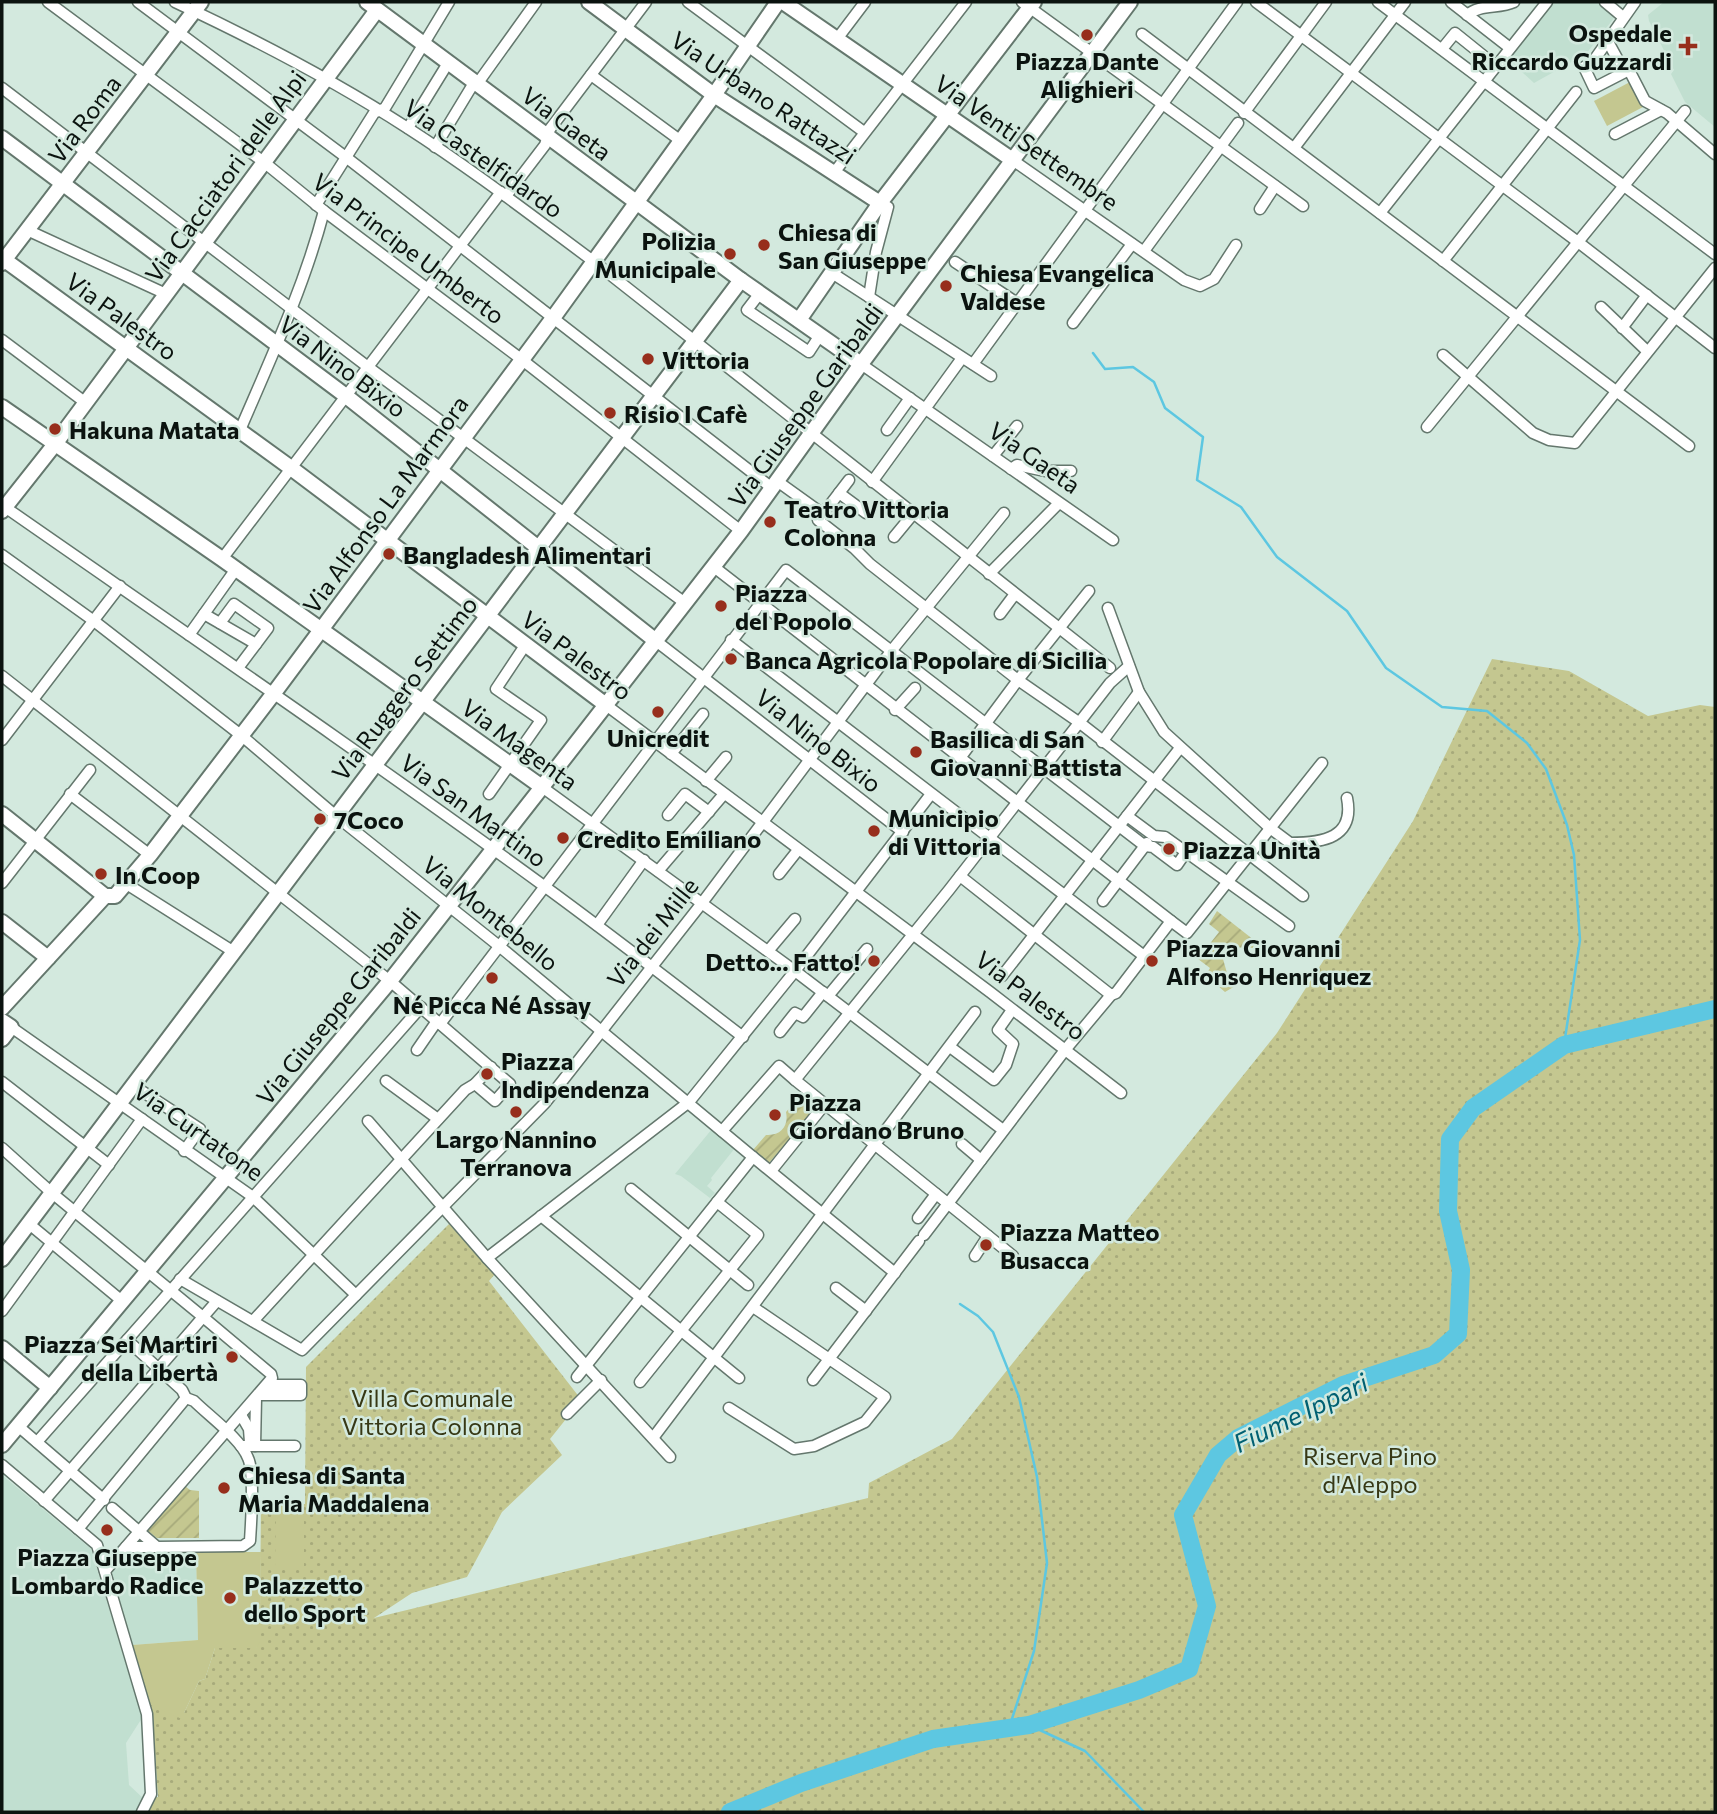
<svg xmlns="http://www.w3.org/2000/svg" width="1717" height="1814" font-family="Commissioner,sans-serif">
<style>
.built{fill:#c1dfd0}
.park{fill:url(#park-dots)}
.garden{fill:url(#garden-furrows)}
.pitch{fill:#c4c790}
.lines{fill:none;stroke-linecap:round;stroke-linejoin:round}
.stream{stroke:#5dc7e1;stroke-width:2.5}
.river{stroke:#5dc7e1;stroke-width:18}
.street-casing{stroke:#64776d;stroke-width:13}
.secondary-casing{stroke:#64776d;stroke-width:18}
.street{stroke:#fff;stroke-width:10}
.secondary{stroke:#fff;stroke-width:14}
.poi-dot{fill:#972e1c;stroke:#d3e9de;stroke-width:2.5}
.labels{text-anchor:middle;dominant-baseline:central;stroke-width:5;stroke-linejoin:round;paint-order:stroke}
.poi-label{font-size:24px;font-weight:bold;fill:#0b130f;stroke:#d3e9de;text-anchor:start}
.street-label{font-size:24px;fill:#0b130f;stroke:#d3e9de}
.park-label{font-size:24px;fill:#373815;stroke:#d3e9de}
.water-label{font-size:26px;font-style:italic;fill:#006072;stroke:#d3e9de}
</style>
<defs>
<pattern id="park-dots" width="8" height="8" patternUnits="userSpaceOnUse" patternTransform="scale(1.75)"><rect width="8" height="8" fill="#c4c790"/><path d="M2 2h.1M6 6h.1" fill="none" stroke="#a7aa7b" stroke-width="1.8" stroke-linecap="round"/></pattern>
<pattern id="garden-furrows" width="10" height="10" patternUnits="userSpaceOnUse" patternTransform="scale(1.75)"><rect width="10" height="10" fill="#c4c790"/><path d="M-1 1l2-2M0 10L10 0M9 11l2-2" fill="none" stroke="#a7aa7b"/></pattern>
</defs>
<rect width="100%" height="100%" fill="#d3e9de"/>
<g class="built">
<path d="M1555,2H1597L1614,18L1586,54L1534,83L1509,60Z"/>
<path d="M1664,2H1715V127L1685,102L1671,74L1674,70L1649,21L1648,15Z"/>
<path d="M712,1129L735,1148L711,1178L712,1180L707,1186L715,1193L710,1198L681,1176L675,1174Z"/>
<path d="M2,1475L91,1549L142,1718L126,1743L129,1785L144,1799L136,1812H2Z"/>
<path d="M196,1552L198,1640L132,1645L111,1571L134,1553Z"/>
</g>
<path class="park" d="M1492,659L1569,671L1648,716L1700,705L1715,707V1812H136L144,1799L158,1797L153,1723L149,1704L184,1713L199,1681L205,1679L215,1648H256L260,1612L261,1501L305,1504L306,1367L449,1224L495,1274L489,1281L580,1398L561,1415L566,1419L550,1439L562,1455L502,1512L467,1577L412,1593L374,1618L868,1498L869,1483L952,1439L1277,1033L1413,821Z"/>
<g class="garden">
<path d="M1217,911L1259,944L1256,948L1223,947L1221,952L1229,980L1237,985L1225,992L1218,986L1220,983L1207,973L1210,968L1198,959L1219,932L1209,924Z"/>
<path d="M802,1094L817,1107L768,1164L753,1150L766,1135C781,1136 789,1126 786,1112Z"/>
<path d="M185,1486L190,1490L199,1491V1538H157L147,1530Z"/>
</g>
<g class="pitch">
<path d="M1630,82L1643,107L1607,126L1594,101Z"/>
<path d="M276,1511H304V1568H275Z"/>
<path d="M196,1552H261L260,1611L266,1612V1632H260V1642L256,1648H215L205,1679L199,1681L184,1713V1720L149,1704L132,1645L198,1640Z"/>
</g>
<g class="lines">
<g class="stream">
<path d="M1093,353L1105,369L1133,367L1154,382L1165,408L1203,437L1197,480L1241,507L1277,557L1347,611L1386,668L1442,707L1487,711L1527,743L1546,769L1567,825L1574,855L1580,940L1564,1045"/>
<path d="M960,1304L978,1316L993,1332L1019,1397L1037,1477L1047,1563L1034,1651L1009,1728"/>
<path d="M1029,1725L1085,1751L1144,1812"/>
</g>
<path class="river" d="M730,1812L801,1783L933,1739L1029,1725L1139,1690L1189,1669L1207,1606L1183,1515L1218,1455L1238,1438L1343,1385L1434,1355L1458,1334L1461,1270L1448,1211L1450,1139L1473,1108L1564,1045L1715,1009"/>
<defs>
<g id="street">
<path d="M48,2L265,163L324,211L521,359L741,531"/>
<path d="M138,2L347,158L772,488"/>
<path d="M175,2C254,39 333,80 406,127C470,168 531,215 593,261L1110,668"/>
<path d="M688,2L864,132"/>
<path d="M1022,2L1303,206"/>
<path d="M1256,2L1578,242L1715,348"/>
<path d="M1378,2L1715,254"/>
<path d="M1451,2L1510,48"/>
<path d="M1605,2L1623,17"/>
<path d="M1467,15C1480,4 1499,9 1514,2"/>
<path d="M1142,34L1689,446"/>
<path d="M837,39L865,2"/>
<path d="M1607,40L1618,60L1629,70L1645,101L1667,113L1715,154"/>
<path d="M1442,49L1455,33L1496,66"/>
<path d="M1629,70L1594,88L1584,67L1592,63L1635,2"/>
<path d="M591,75L681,141"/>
<path d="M2,88L368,367L685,603"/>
<path d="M1244,113L1326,2"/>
<path d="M408,128L448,63"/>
<path d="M1615,134L1661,110"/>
<path d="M435,147L472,86L480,80L536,2"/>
<path d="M1294,148L1405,2"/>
<path d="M1014,161L1184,280L1200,286L1214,279L1236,245"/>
<path d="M833,174L966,2"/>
<path d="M506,196L545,145L550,129L646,2"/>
<path d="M316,205L374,113L385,108L449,2"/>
<path d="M1260,209L1275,186"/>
<path d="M1380,213L1547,2"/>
<path d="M27,230L166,294"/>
<path d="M1144,251L1238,123"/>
<path d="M1443,261L1576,92"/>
<path d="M955,262L1017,303"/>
<path d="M832,273L991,376"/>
<path d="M760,293L747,310L809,352L820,335"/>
<path d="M869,297L876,252L888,207L880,203"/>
<path d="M1601,307L1647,351"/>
<path d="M1073,323L1132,244"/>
<path d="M1622,328L1647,295"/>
<path d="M2,340L86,403"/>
<path d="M1443,355L1533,433L1549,440L1575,443L1715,268"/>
<path d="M861,364L1113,540"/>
<path d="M973,364L1237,2"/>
<path d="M1427,427L1685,111"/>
<path d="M240,430C271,358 304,287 324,211"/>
<path d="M887,430L910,398"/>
<path d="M993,456L1017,426"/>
<path d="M1011,469L1017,465L1045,471H1071"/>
<path d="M777,481L823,514L818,520L854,548L870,564L1018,680L1080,723L1303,896"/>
<path d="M872,482L962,358"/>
<path d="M839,493L866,513"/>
<path d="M2,505C183,631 366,756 544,886C611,935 677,986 743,1037"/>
<path d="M823,514L849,480"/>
<path d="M894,537L913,514"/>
<path d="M2,555L94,621L242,736L336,816L499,946L753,1157"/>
<path d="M222,559L501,192"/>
<path d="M714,567L1171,921"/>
<path d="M989,574L1059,503"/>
<path d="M1108,608L1139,692L1164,732L1270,828L1290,843C1323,843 1355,838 1347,798"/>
<path d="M204,614L256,644"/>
<path d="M1000,614L1015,594"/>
<path d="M220,623L234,604L268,628L238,668"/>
<path d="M189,635L236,569"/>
<path d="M731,640L1144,956"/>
<path d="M656,641L903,832"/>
<path d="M2,676L390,981L510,1084L495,1101L475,1084"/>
<path d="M606,705L990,992L1121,1093"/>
<path d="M895,710L915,688"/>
<path d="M2,740L120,586"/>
<path d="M1102,742L1139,692"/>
<path d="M671,754L703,714"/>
<path d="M960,758L1018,680L1089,591"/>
<path d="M706,781L726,757"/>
<path d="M542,787L795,971L1003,1130"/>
<path d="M70,794L150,855"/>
<path d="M489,794L541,720L496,689L526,644"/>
<path d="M668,815L685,794L709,812"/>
<path d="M1127,816L1154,836L1165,837L1186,852L1289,926"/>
<path d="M658,871L724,794"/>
<path d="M779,874L798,850"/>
<path d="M960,876L1111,995"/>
<path d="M2,883L90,770"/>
<path d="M125,883L234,952"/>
<path d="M1103,901L1147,843"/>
<path d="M597,925L644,860"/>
<path d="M768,951L795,919"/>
<path d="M1002,976L1180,748"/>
<path d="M828,996L867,949"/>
<path d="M440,1024L786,570L1145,846L1153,847L1177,865L1186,852"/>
<path d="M11,1027L253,1197L356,1295"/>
<path d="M780,1032L795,1013L803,1017L823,992"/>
<path d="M950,1047L994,1080L1006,1065L1013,1044L998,1030L1012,1010"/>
<path d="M417,1050L437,1021"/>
<path d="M386,1081L438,1119"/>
<path d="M2,1082L109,1165"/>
<path d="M134,1086L200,1129L184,1151"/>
<path d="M368,1121L487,1258L670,1457"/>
<path d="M722,1131L779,1066L795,1080"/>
<path d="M962,1144L981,1160"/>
<path d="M2,1148L52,1193L203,1317L44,1501"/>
<path d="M771,1171L825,1104"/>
<path d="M631,1189L748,1285"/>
<path d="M541,1216L739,1378"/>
<path d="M918,1218L936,1194"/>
<path d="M28,1223L122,1301"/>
<path d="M924,1235L1065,1050L1111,995L1116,993L1171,921L1187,933L1322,763"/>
<path d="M975,1256L988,1236"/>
<path d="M1013,1256L795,1080L949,890L1110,683L1129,666"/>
<path d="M487,1258L689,1102L795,971L931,794"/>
<path d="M180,1279L302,1350L545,1103L702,903L892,650L1004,513"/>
<path d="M836,1288L866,1311"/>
<path d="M2,1311L142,1119"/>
<path d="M253,1321L465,1090L475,1084L491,1067"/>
<path d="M577,1377L753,1157L895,1273"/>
<path d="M813,1380L919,1241"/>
<path d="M640,1382L758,1235L717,1202"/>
<path d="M258,1395H301V1385H267"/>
<path d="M729,1408L794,1449L814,1446L865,1422L885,1397L753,1307"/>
<path d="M567,1414L601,1380"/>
<path d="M241,1415L249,1429L250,1442"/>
<path d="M18,1426L104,1500"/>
<path d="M653,1438L975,1012"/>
<path d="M37,1442L421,1007"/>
<path d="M241,1446H295"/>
<path d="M255,1446L256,1398"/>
<path d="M2,1465L97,1545L147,1714L151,1794L142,1812"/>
<path d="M112,1508L157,1547L243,1546L250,1541C251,1523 255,1473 248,1458C241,1439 209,1416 194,1401L186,1398L182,1390L127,1340"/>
<path d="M78,1529L186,1398"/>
<path d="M126,1547H157"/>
<path d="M105,1571L272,1378L271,1374L203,1317L217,1301"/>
</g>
<g id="secondary">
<path d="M367,2L741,280L861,364"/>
<path d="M589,2L714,95L880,203"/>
<path d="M783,2L1014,161"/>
<path d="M2,138L346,396L656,641"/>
<path d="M2,258L291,468L606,705"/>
<path d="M2,263L201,2"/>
<path d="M799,320L880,203L1034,2"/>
<path d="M2,407L222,559L542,787"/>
<path d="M2,511L55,444L377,10"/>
<path d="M2,814L105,896"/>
<path d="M2,922L48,958"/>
<path d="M2,1008L105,896H115L150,855L274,693L553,318L714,95L778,2"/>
<path d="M2,1021L11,1027L2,1039"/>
<path d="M2,1259L741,280"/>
<path d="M2,1348L50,1388"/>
<path d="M2,1445L390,981L542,787L741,531L861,364L1130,2"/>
</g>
</defs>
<use href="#street" class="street-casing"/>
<use href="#secondary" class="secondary-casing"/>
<use href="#street" class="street"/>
<use href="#secondary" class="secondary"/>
</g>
<g class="poi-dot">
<circle cx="1087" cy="35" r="7"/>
<path d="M1684.5 35.5h7v7h7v7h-7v7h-7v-7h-7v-7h7z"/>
<circle cx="764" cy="245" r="7"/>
<circle cx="730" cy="254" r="7"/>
<circle cx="946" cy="286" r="7"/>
<circle cx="648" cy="359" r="7"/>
<circle cx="610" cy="413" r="7"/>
<circle cx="55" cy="429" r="7"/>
<circle cx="770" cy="522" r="7"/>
<circle cx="389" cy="554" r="7"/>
<circle cx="721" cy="606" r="7"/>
<circle cx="731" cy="659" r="7"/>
<circle cx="658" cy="712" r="7"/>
<circle cx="916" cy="752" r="7"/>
<circle cx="320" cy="819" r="7"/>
<circle cx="874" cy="831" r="7"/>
<circle cx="563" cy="838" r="7"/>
<circle cx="1169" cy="849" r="7"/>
<circle cx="101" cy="874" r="7"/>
<circle cx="874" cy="961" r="7"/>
<circle cx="1152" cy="961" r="7"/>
<circle cx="492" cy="978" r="7"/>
<circle cx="487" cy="1074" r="7"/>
<circle cx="516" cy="1112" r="7"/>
<circle cx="775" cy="1115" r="7"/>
<circle cx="986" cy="1245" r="7"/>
<circle cx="232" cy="1357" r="7"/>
<circle cx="224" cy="1488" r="7"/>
<circle cx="107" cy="1530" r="7"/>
<circle cx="230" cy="1598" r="7"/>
</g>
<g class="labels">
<g class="poi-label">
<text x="1672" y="32" text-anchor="end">Ospedale<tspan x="1672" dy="28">Riccardo Guzzardi</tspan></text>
<text x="1087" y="60" text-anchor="middle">Piazza Dante<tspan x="1087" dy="28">Alighieri</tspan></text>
<text x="778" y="231">Chiesa di<tspan x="778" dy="28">San Giuseppe</tspan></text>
<text x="716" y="240" text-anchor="end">Polizia<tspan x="716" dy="28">Municipale</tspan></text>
<text x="960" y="272">Chiesa Evangelica<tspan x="960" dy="28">Valdese</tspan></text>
<text x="662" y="359">Vittoria</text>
<text x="624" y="413">Risio I Cafè</text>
<text x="69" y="429">Hakuna Matata</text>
<text x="784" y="508">Teatro Vittoria<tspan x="784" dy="28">Colonna</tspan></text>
<text x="403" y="554">Bangladesh Alimentari</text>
<text x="735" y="592">Piazza<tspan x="735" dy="28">del Popolo</tspan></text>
<text x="745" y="659">Banca Agricola Popolare di Sicilia</text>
<text x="658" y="737" text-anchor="middle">Unicredit</text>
<text x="930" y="738">Basilica di San<tspan x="930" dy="28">Giovanni Battista</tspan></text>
<text x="888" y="817">Municipio<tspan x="888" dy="28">di Vittoria</tspan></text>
<text x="334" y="819">7Coco</text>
<text x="577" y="838">Credito Emiliano</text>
<text x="1183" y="849">Piazza Unità</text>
<text x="115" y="874">In Coop</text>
<text x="1166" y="947">Piazza Giovanni<tspan x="1166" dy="28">Alfonso Henriquez</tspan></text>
<text x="860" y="961" text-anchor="end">Detto... Fatto!</text>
<text x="492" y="1004" text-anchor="middle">Né Picca Né Assay</text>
<text x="501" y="1060">Piazza<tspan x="501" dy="28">Indipendenza</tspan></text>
<text x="789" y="1101">Piazza<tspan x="789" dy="28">Giordano Bruno</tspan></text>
<text x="516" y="1138" text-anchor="middle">Largo Nannino<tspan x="516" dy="28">Terranova</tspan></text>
<text x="1000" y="1231">Piazza Matteo<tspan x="1000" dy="28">Busacca</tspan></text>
<text x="218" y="1343" text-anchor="end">Piazza Sei Martiri<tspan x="218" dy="28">della Libertà</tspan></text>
<text x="238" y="1474">Chiesa di Santa<tspan x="238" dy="28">Maria Maddalena</tspan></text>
<text x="107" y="1556" text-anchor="middle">Piazza Giuseppe<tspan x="107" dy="28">Lombardo Radice</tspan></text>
<text x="244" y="1584">Palazzetto<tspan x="244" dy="28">dello Sport</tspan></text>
</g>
<g class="street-label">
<text transform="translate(764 97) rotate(34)">Via Urbano Rattazzi</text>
<text transform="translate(84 119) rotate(-53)">Via Roma</text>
<text transform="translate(567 123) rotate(37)">Via Gaeta</text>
<text transform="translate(1027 142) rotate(35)">Via Venti Settembre</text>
<text transform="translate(484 158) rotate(35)">Via Castelfidardo</text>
<text transform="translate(225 176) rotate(-54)">Via Cacciatori delle Alpi</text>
<text transform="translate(409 248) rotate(37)">Via Principe Umberto</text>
<text transform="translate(122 316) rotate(36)">Via Palestro</text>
<text transform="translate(343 366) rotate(37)">Via Nino Bixio</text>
<text transform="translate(805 405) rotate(-54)">Via Giuseppe Garibaldi</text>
<text transform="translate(1035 457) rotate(35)">Via Gaeta</text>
<text transform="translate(385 504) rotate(-54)">Via Alfonso La Marmora</text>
<text transform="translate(577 655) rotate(37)">Via Palestro</text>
<text transform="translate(404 688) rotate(-53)">Via Ruggero Settimo</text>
<text transform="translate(819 740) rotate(38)">Via Nino Bixio</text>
<text transform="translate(520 744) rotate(36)">Via Magenta</text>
<text transform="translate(474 810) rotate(36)">Via San Martino</text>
<text transform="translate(491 913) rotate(39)">Via Montebello</text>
<text transform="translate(652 932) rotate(-52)">Via dei Mille</text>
<text transform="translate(1031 995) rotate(37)">Via Palestro</text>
<text transform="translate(338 1006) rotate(-51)">Via Giuseppe Garibaldi</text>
<text transform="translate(199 1131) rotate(35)">Via Curtatone</text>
</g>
<g class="park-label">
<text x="432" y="1397">Villa Comunale<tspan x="432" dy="28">Vittoria Colonna</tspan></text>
<text x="1370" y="1455">Riserva Pino<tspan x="1370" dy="28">d'Aleppo</tspan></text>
</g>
<g class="water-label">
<text transform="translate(1300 1412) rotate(-26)">Fiume Ippari</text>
</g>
</g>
<rect width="1717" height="1814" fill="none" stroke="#0b130f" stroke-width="7"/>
</svg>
